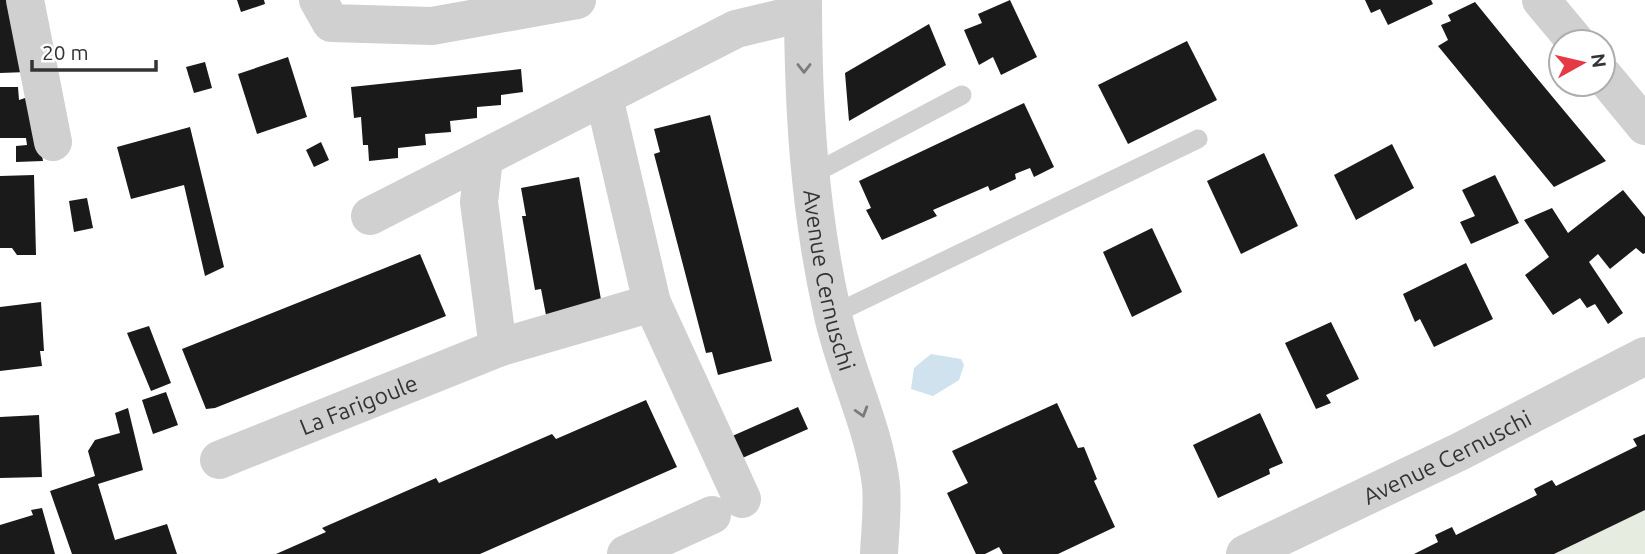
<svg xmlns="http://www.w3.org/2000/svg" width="1645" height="554" font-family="Ubuntu,sans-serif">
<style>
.green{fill:#e6ecdf}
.water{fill:#cfe2ee}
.building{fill:#1a1a1a}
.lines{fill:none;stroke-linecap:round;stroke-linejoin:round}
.service{stroke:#d0d0d0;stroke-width:19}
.minor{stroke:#d0d0d0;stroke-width:38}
.oneway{stroke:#7a7a7a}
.labels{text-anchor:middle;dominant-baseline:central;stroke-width:7;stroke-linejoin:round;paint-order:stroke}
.street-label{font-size:23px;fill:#333;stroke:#fff}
</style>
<rect width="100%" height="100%" fill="#fff"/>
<path class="green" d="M1645,510V554H1554Z"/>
<path class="water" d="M931,354L961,359L964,365L959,380L933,396L911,389L914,368Z"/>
<g class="building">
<path d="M0,0H13L27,72L0,73Z"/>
<path d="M237,0H264L265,4L241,12Z"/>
<path d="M1010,0L1037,57L1001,75L993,57L979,65L964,30L982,23L978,14Z"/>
<path d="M1365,0H1431L1433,4L1388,25L1380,9L1371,13Z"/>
<path d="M1475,2L1536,77L1606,161L1554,187L1438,46L1448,40L1441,25L1451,21L1448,15Z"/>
<path d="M929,24L946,65L849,121L845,73Z"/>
<path d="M1187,41L1217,100L1128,144L1098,85Z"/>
<path d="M288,57L307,117L257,134L238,74Z"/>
<path d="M205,62L212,88L194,93L186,67Z"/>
<path d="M521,69L523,92L501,95V105L477,107V118L450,121L451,132L425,134L426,145L398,148V158L369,161L368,145H363L361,117L354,118L351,87Z"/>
<path d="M0,87H18L19,100L31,96L43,161L16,162V146L27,145L26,138H0Z"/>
<path d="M1024,103L1054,167L1034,177L1030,168L1015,174L1016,179L990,191L988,186L933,210L937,216L882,240L866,210L871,208L859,181Z"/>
<path d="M710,115L772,361L718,375L712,352L706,353L654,154L660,152L654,129Z"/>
<path d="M190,127L224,267L205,276L184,185L131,199L117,147Z"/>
<path d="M321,142L329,160L314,167L306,150Z"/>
<path d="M1392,144L1414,188L1356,220L1334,175Z"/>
<path d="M1264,153L1298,226L1241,254L1207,181Z"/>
<path d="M34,175L36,255H17L12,248H0V176Z"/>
<path d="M1495,175L1519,223L1471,244L1460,222L1475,216L1462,190Z"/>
<path d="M579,177L602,305L546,315L541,289L535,290L522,216H526L521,188Z"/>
<path d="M1623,190L1645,217V253L1643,254L1636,248L1610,269L1598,254L1589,262L1623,313L1608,324L1595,304L1587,308L1580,298L1553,315L1525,275L1549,257L1524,220L1552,208L1568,233Z"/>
<path d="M87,198L93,228L74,232L69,201Z"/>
<path d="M1152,228L1182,292L1132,317L1103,252Z"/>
<path d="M420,254L446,316L215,408L206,409L182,349Z"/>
<path d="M1466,263L1493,319L1434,347L1420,319L1415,322L1403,294Z"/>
<path d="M41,302L44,351H40L42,366L0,371V307Z"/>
<path d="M1331,322L1359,379L1326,395L1331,403L1316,409L1285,343Z"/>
<path d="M149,326L171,383L151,391L127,333Z"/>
<path d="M166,392L178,425L153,434L142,400Z"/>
<path d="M646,400L677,467L480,554H276L326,532L322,528L436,478L439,483L552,434L556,439Z"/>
<path d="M1057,403L1078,448L1084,447L1097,479L1094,481L1115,527L1058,554H1003L999,547L985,554H976L947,493L968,483L952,451Z"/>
<path d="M798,407L808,429L731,463L721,441Z"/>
<path d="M128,408L143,470L98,484L115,540L167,524L177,554H72L50,491L95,476L88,451L95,440L120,433L115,413Z"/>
<path d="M1260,413L1283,463L1269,469L1270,474L1218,498L1193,445Z"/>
<path d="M39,415L42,477L0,478V417Z"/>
<path d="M1645,434V510L1554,554H1414L1438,542L1435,535L1452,527L1456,535L1537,495L1534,489L1552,480L1556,486L1637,446L1633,439Z"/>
<path d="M42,508L55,554H0V525L33,515L31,510Z"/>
</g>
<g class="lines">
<g class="service">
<path d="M809,176L962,95"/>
<path d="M832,315L1198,139"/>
</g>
<g class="minor">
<path d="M25,0L53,142"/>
<path d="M318,0L331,23L432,26L577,0"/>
<path id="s1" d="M803,0C803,105 809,208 832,311C844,369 874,426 881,485C883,507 880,532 879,554"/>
<path d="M1541,0L1576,42"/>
<path d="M1603,75L1645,126"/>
<path d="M484,158L479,202L498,348"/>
<path d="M370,216L736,29L803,13"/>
<path d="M652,303L742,499"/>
<path id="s2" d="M219,460L498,348L652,303L604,97"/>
<path d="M626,554L712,515"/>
<path id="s3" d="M1245,554L1461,451L1645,356"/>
</g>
</g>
<defs><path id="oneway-chevron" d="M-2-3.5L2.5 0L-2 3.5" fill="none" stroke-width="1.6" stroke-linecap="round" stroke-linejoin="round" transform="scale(1.75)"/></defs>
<g class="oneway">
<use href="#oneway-chevron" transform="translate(804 68) rotate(90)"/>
<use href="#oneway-chevron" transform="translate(862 412) rotate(73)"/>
</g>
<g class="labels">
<g class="street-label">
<text stroke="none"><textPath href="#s1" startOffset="282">Avenue Cernuschi</textPath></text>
<text stroke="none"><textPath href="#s2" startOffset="150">La Farigoule</textPath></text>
<text stroke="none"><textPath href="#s3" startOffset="224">Avenue Cernuschi</textPath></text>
</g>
</g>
<g transform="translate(1582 63) rotate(82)"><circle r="33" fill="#ffffff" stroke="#adadad" stroke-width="2"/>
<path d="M0-5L12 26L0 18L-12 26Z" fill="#e63946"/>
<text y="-10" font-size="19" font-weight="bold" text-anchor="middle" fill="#333333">N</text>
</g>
<path d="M32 60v10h124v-10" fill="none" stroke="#333333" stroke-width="3.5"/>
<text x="42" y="60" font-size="21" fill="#333333" stroke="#ffffff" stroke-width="5" paint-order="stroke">20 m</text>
</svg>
